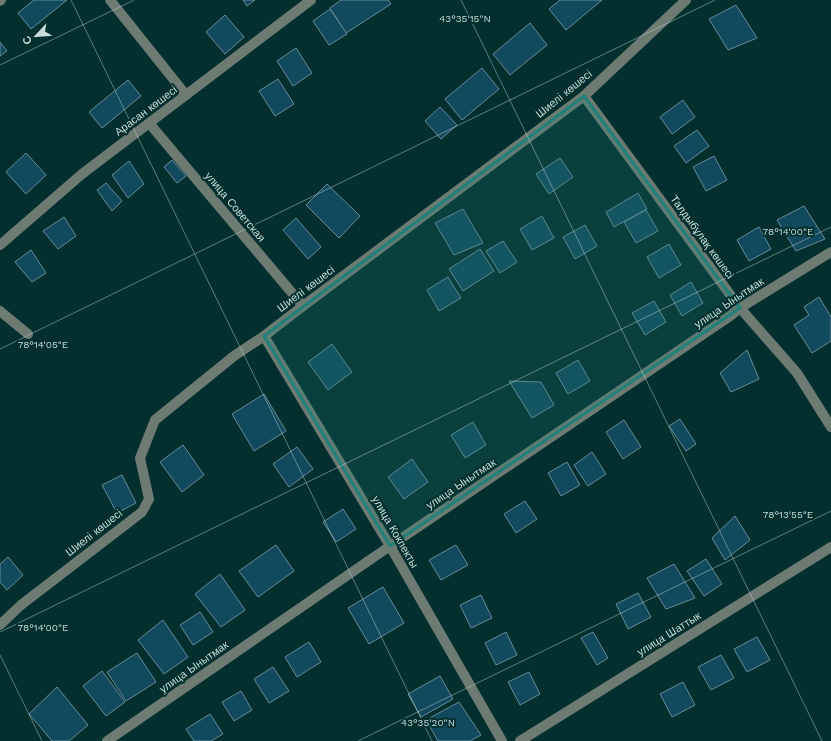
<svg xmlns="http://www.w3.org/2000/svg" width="831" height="741" font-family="'Work Sans',sans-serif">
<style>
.building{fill:#114a5d;stroke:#678b9a}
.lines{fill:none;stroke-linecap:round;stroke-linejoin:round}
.minor{stroke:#6d7b73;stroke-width:10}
.marked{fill:#218079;fill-opacity:0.2;stroke:#218079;stroke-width:3;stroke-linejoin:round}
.ticks{fill:none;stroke:#c7dcdb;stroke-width:1;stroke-opacity:0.45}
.labels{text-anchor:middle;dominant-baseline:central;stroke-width:4;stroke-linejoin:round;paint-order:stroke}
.street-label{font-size:11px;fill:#c7dcdb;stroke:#03302f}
.ticks-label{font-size:10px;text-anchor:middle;fill:#c7dcdb;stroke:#03302f;stroke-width:4;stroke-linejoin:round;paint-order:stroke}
</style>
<rect width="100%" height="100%" fill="#03302f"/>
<g class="building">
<path d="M34,0H67L31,29L18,13Z"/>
<path d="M243,0H255L247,6Z"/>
<path d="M341,0H388L391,4L346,33L330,8Z"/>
<path d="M560,0H602L566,30L549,9Z"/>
<path d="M736,5L757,38L728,50L709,19Z"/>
<path d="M330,9L347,34L329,45L313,21Z"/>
<path d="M225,15L244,37L225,54L206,32Z"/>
<path d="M530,23L547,45L510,75L493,54Z"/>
<path d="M0,42L7,51L0,56Z"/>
<path d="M296,48L312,73L293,86L277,61Z"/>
<path d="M482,68L499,89L462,120L445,99Z"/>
<path d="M278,79L294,104L275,116L259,91Z"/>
<path d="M128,80L141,96L102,128L89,112Z"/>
<path d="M683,100L695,117L672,134L660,117Z"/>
<path d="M440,107L457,125L441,139L425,121Z"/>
<path d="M697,130L709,146L686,163L674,146Z"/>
<path d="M26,153L46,175L26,194L6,172Z"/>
<path d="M714,156L727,180L706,191L693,167Z"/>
<path d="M560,158L573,177L549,194L536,174Z"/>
<path d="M172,160L186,176L177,183L164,167Z"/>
<path d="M129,161L144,184L128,198L112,175Z"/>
<path d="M106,183L122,201L112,211L97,190Z"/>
<path d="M327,184L360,216L339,238L306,205Z"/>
<path d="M638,193L647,209L614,227L606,212Z"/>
<path d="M804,206L825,239L796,251L777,220Z"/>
<path d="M463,209L483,243L454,255L435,223Z"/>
<path d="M646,210L658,231L636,243L624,222Z"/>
<path d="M542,216L554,238L532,250L520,229Z"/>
<path d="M64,217L76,236L58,249L43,231Z"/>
<path d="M296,218L321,247L308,259L283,230Z"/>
<path d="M585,225L597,246L575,259L563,237Z"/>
<path d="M759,227L771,249L749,261L737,240Z"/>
<path d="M503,241L517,262L500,273L486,251Z"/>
<path d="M669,244L681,265L659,278L647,257Z"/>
<path d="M480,249L494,271L463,291L449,269Z"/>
<path d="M31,250L46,273L32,282L15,262Z"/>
<path d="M448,277L461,298L439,311L427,290Z"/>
<path d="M691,282L703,303L682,316L670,295Z"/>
<path d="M819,297L831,317V341L812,353L794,325L809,315L804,307Z"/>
<path d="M654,301L666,322L645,335L632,313Z"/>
<path d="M332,344L352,372L328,390L308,362Z"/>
<path d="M747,350L759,379L731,392L720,373Z"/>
<path d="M578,360L590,381L568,394L556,373Z"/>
<path d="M509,381L541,382L554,405L532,418Z"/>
<path d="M264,394L286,431L254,451L232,414Z"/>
<path d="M680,419L696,444L686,451L669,426Z"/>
<path d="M624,420L641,447L623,459L606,432Z"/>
<path d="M473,422L486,445L465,458L451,435Z"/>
<path d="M183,445L204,475L182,492L160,462Z"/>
<path d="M297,447L313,469L289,487L273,464Z"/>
<path d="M592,452L606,474L588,486L574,465Z"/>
<path d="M412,459L428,482L404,499L388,477Z"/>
<path d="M567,462L580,485L561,496L548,473Z"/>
<path d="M122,475L136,503L117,513L102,485Z"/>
<path d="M525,501L537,519L516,533L504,514Z"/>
<path d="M343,509L356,529L336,542L323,522Z"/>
<path d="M735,516L750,540L725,560L712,538Z"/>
<path d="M276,545L294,571L258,597L239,571Z"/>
<path d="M456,545L468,565L441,580L429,560Z"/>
<path d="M8,557L23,575L7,590L0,582V564Z"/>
<path d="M706,559L722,584L704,596L687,571Z"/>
<path d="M674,564L695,598L666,609L647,578Z"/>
<path d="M220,574L245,610L221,627L195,594Z"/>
<path d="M383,587L404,623L369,644L348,608Z"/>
<path d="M638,593L651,617L628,629L616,604Z"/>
<path d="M481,595L492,618L471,628L460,605Z"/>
<path d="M200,612L213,632L193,645L180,625Z"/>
<path d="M163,620L188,657L164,674L138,640Z"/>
<path d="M506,632L517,655L496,665L485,643Z"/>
<path d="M593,632L608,658L597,665L581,638Z"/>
<path d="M757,637L770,660L747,672L734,649Z"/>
<path d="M309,642L321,662L297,677L285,657Z"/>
<path d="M137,653L156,682L126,701L107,672Z"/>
<path d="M721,655L734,678L711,690L698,667Z"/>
<path d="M273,667L289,691L269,703L254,679Z"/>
<path d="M102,671L125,702L106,716L83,686Z"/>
<path d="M529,672L540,694L520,705L508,682Z"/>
<path d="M440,676L453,699L421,717L408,694Z"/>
<path d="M683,682L695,705L672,717L660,694Z"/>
<path d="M57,687L88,725L69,741H52L29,714Z"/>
<path d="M241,691L252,710L234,721L222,702Z"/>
<path d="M459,702L481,735L470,741H438L426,720Z"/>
<path d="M210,714L223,734L211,741H194L186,729Z"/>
</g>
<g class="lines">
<g class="minor">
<path d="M110,0L186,95"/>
<path d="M0,1L1,0"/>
<path d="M584,96L740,308L797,373L831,427"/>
<path d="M149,123L303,306"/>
<path d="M0,245L82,174L311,0"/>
<path d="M0,311L28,334"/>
<path d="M264,336L390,546L502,741"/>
<path d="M0,625L21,605L142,512L149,499L140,458L155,420L234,356L264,336L303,306L584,96L686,0"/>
<path d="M107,741L390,546L730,316L740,308L831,252"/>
<path d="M520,741L831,547"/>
</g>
</g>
<path class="marked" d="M584,96L740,308L390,546L264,336Z"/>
<path class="ticks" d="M71,0L432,741M461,0L822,741M0,65L134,0M0,349L715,0M0,632L831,227M0,655L42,741M358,741L831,511"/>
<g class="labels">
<g class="street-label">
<text transform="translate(564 94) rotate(-39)">Шиелі көшесі</text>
<text transform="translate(146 111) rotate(-37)">Арасан көшесі</text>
<text transform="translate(235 207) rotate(50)">улица Советская</text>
<text transform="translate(702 237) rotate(54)">Талдыбұлақ көшесі</text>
<text transform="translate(306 289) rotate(-37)">Шиелі көшесі</text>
<text transform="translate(729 303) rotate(-34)">улица Ынытмак</text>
<text transform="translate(461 484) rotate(-34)">улица Ынытмак</text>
<text transform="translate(395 532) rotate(60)">улица Кокпекты</text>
<text transform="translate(94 533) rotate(-38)">Шиелі көшесі</text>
<text transform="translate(669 634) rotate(-32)">улица Шаттык</text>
<text transform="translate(194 667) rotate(-35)">улица Ынытмак</text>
</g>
</g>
<g class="ticks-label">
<text x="465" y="22">43°35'15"N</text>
<text x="788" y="235">78°14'00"E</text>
<text x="43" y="348">78°14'05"E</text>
<text x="788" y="518">78°13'55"E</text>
<text x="43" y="631">78°14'00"E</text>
<text x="428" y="726">43°35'20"N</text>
</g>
<g transform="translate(36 36) rotate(244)" stroke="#03302f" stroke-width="3" paint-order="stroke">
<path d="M0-3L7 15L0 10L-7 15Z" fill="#c7dcdb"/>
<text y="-6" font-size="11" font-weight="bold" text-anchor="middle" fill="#c7dcdb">С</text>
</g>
</svg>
